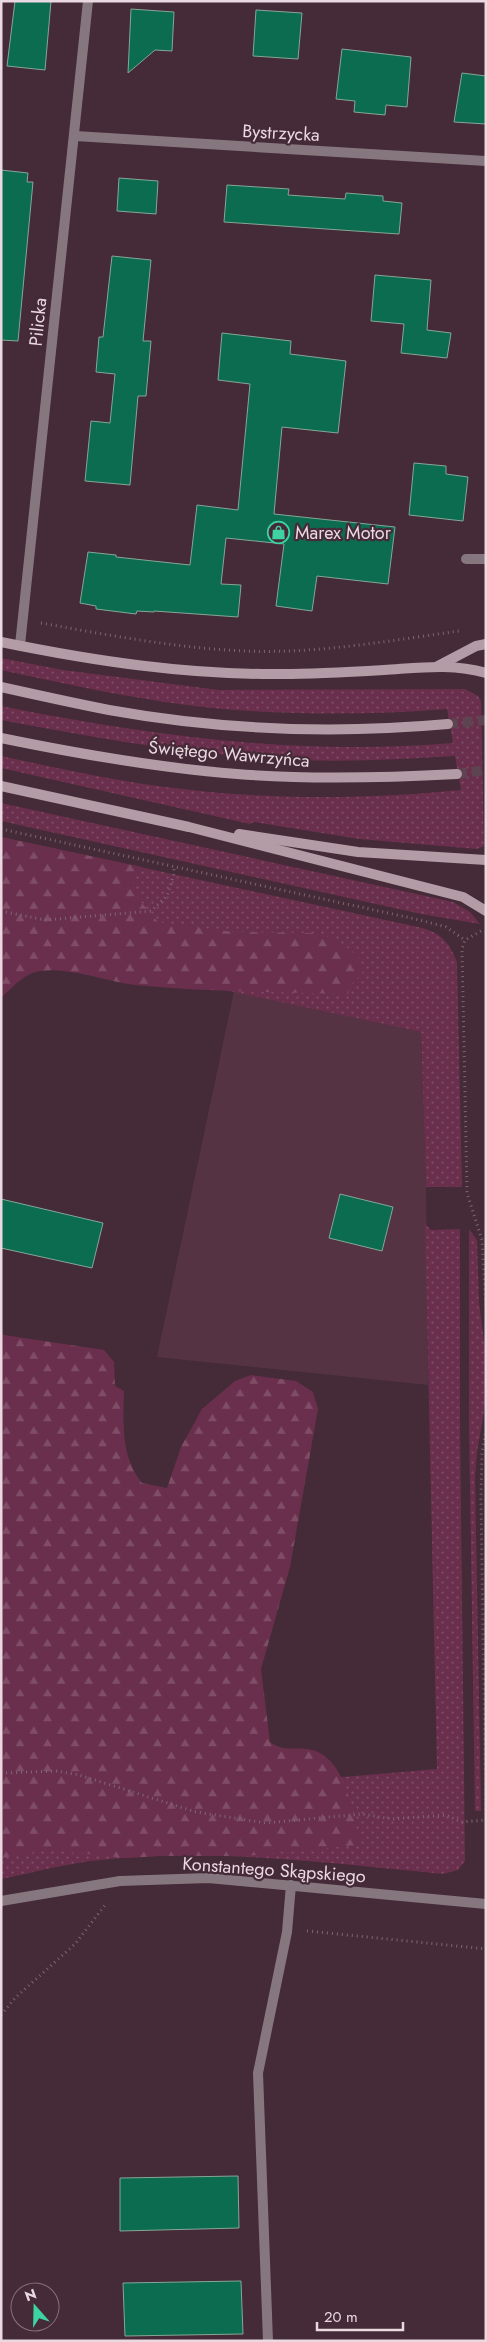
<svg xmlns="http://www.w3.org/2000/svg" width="487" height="2342" font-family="Jost,sans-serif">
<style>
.built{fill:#553343}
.grass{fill:url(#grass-dots)}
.forest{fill:url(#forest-firs)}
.building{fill:#0c6c4f;stroke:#84a797}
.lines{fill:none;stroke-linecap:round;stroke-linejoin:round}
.secondary-tunnel{stroke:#5e4450;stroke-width:10;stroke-dasharray:10 5;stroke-linecap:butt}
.path{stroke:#7e6772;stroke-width:3;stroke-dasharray:1 4;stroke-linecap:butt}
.lane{stroke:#85777d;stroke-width:10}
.street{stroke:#85777d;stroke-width:10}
.secondary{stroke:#b39ca5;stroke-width:10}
.labels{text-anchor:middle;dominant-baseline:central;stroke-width:4.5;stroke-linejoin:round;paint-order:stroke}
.street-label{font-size:18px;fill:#ead9e0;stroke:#452a37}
.poi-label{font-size:18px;fill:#ead9e0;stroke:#452a37;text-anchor:start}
</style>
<defs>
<pattern id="grass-dots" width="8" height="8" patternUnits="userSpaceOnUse" patternTransform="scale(1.25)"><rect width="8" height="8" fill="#6a2f4d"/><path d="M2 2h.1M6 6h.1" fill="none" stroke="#7f4d66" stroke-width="1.8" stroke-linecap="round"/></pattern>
<pattern id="forest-firs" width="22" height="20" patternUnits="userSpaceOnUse" patternTransform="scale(1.25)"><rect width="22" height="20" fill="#6a2f4d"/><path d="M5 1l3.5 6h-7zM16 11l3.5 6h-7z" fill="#7f4d66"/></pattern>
</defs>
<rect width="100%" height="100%" fill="#452a37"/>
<path class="built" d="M234,991L421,1032L426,1187L428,1385L157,1357Z"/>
<g class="grass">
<path d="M1,658L63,670L219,690L465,689L478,696L481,701L484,846L477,849L359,839L254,822L250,824L1,768V756C53,767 105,779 158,786C258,800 362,800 461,790L455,756C403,759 351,762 299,760C198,756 100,739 1,720V706C150,736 301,756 453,743L447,709C372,715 297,715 222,709C148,702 74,686 1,670Z"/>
<path d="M1,803L453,902L470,912L480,924L421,914L1,821Z"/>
<path d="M1,837L418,927C440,932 449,941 457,962L462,1187H426L421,1032L1,942Z"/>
<path d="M425,1224L431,1230L460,1229V1424L465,1861L458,1870L443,1874C326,1863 209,1847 91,1861C61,1865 31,1873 1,1879V1332L13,1729L343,1777L437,1769Z"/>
<path d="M469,1229L477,1240L479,1302L486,1358V1400L477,1452L475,1476L481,1811H475L469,1424Z"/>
</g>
<g class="forest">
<path d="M1,837L142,867L132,885L141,902L158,922L233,932L311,933L336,939L360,958L363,972L351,985L348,994C277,992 206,992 135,985C107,982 70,967 41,971C24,973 13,987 1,998Z"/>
<path d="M1,1332L4,1335L104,1350L114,1362L115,1386L124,1391C123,1423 121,1458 142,1483L167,1488L181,1447L202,1409L235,1381L251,1375L296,1381L313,1392L318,1409L290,1567L261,1669L270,1742C285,1752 291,1747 307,1749C345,1754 351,1808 359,1837L356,1845L246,1856H160L127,1858L48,1850L1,1858Z"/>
</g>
<g class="building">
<path d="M15,1H51L45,70L7,66Z"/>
<path d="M131,9L174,12L172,51L155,50L128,73Z"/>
<path d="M256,10L302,13L298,59L253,56Z"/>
<path d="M342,49L411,57L407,107L386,105L385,115L354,112L355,101L336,99Z"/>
<path d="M462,73L486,76V124L454,122Z"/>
<path d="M1,170L28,173L27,182H33L18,341L1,340Z"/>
<path d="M119,178L158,181L156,214L117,211Z"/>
<path d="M227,185L289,189L288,195L345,199L346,193L383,196V201L402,203L399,234L224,222Z"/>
<path d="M112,256L151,260L143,341H151L146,396H138L130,485L85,481L91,421L110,423L115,374L96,372L99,337H103Z"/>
<path d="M375,275L431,280L427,330L451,333L447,358L401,353L404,324L371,321Z"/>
<path d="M222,333L291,341L290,354L346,361L338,433L282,427L274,514L395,527L388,584L317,576L312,611L276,606L284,544L226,538L221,584L241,585L238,617L154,611V612L137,611L136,614L96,609V606L80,603L88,552L116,555V557L190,565L197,505L238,510L250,384L218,380Z"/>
<path d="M414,463L446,466V474L468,477L463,521L409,515Z"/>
<path d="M340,1194L393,1207L382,1251L329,1238Z"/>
<path d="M1,1199L103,1223L92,1268L1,1248Z"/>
<path d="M238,2176L239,2228L120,2231V2178Z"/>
<path d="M241,2281L243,2334L125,2336L123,2283Z"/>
</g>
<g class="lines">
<g class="secondary-tunnel">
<path d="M448,724L486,720"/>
<path d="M457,774L486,770"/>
</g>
<g class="path">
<path d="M41,623C108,635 176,648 244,651C316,654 388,641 459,631"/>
<path d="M1,829L420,920L446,927L465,940"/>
<path d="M1,911L45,920L151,911L167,896L174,874V866"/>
<path d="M481,931L465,940L462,949L467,1193L482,1240L486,1308"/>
<path d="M1,1773L57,1771L79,1775L196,1812L266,1823L362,1814L392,1819L446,1815L461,1822L486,1820L481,1499L482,1452L486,1430"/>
<path d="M307,1931L486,1949"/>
<path d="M1,2015L15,1998L75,1944L106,1904"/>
</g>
<g class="lane">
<path d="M466,559H486"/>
<path d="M268,2341L258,2073L287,1932L291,1885"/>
</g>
<g class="street">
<path d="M75,136L486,161"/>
<path d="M20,645L88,1"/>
<path d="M1,1901L120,1881L208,1878L486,1904"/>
</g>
<g class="secondary">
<path d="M1,642C94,661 187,675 282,674C316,674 350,672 384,670C418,668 452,663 486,673"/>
<path d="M438,666L476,646L486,644"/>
<path d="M1,687C37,695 73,703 109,710C220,730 336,734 448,724"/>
<path d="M1,738C79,754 158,768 237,774C311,780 383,778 457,774"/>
<path d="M1,786L189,827L463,897L486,911"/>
<path d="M239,834L358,852L486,860"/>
</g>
</g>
<defs>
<symbol id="shop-ring" viewBox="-11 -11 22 22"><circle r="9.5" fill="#452a37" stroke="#3ed4a2" stroke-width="1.5"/><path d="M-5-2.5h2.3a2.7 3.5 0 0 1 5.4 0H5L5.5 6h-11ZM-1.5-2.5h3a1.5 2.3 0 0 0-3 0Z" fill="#3ed4a2"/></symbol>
</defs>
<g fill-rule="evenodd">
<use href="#shop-ring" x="266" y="520" width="25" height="25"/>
</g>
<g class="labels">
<g class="street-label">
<text transform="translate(281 133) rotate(3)">Bystrzycka</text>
<text transform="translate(38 322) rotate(-84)">Pilicka</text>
<text transform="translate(229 754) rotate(5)">Świętego Wawrzyńca</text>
<text transform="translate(274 1870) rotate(4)">Konstantego Skąpskiego</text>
</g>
<g class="poi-label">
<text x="295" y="533">Marex Motor</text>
</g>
</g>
<rect width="487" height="2342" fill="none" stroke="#ead9e0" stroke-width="5"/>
<g transform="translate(35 2307) rotate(340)"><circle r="24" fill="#452a37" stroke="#87707b"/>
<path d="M0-4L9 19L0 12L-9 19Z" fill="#3ed4a2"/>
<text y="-8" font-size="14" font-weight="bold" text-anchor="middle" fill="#ead9e0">N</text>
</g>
<path d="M317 2322v8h86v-8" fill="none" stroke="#ead9e0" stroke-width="2.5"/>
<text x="324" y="2322" font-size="15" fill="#ead9e0" stroke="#452a37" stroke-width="4" paint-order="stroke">20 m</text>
</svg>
